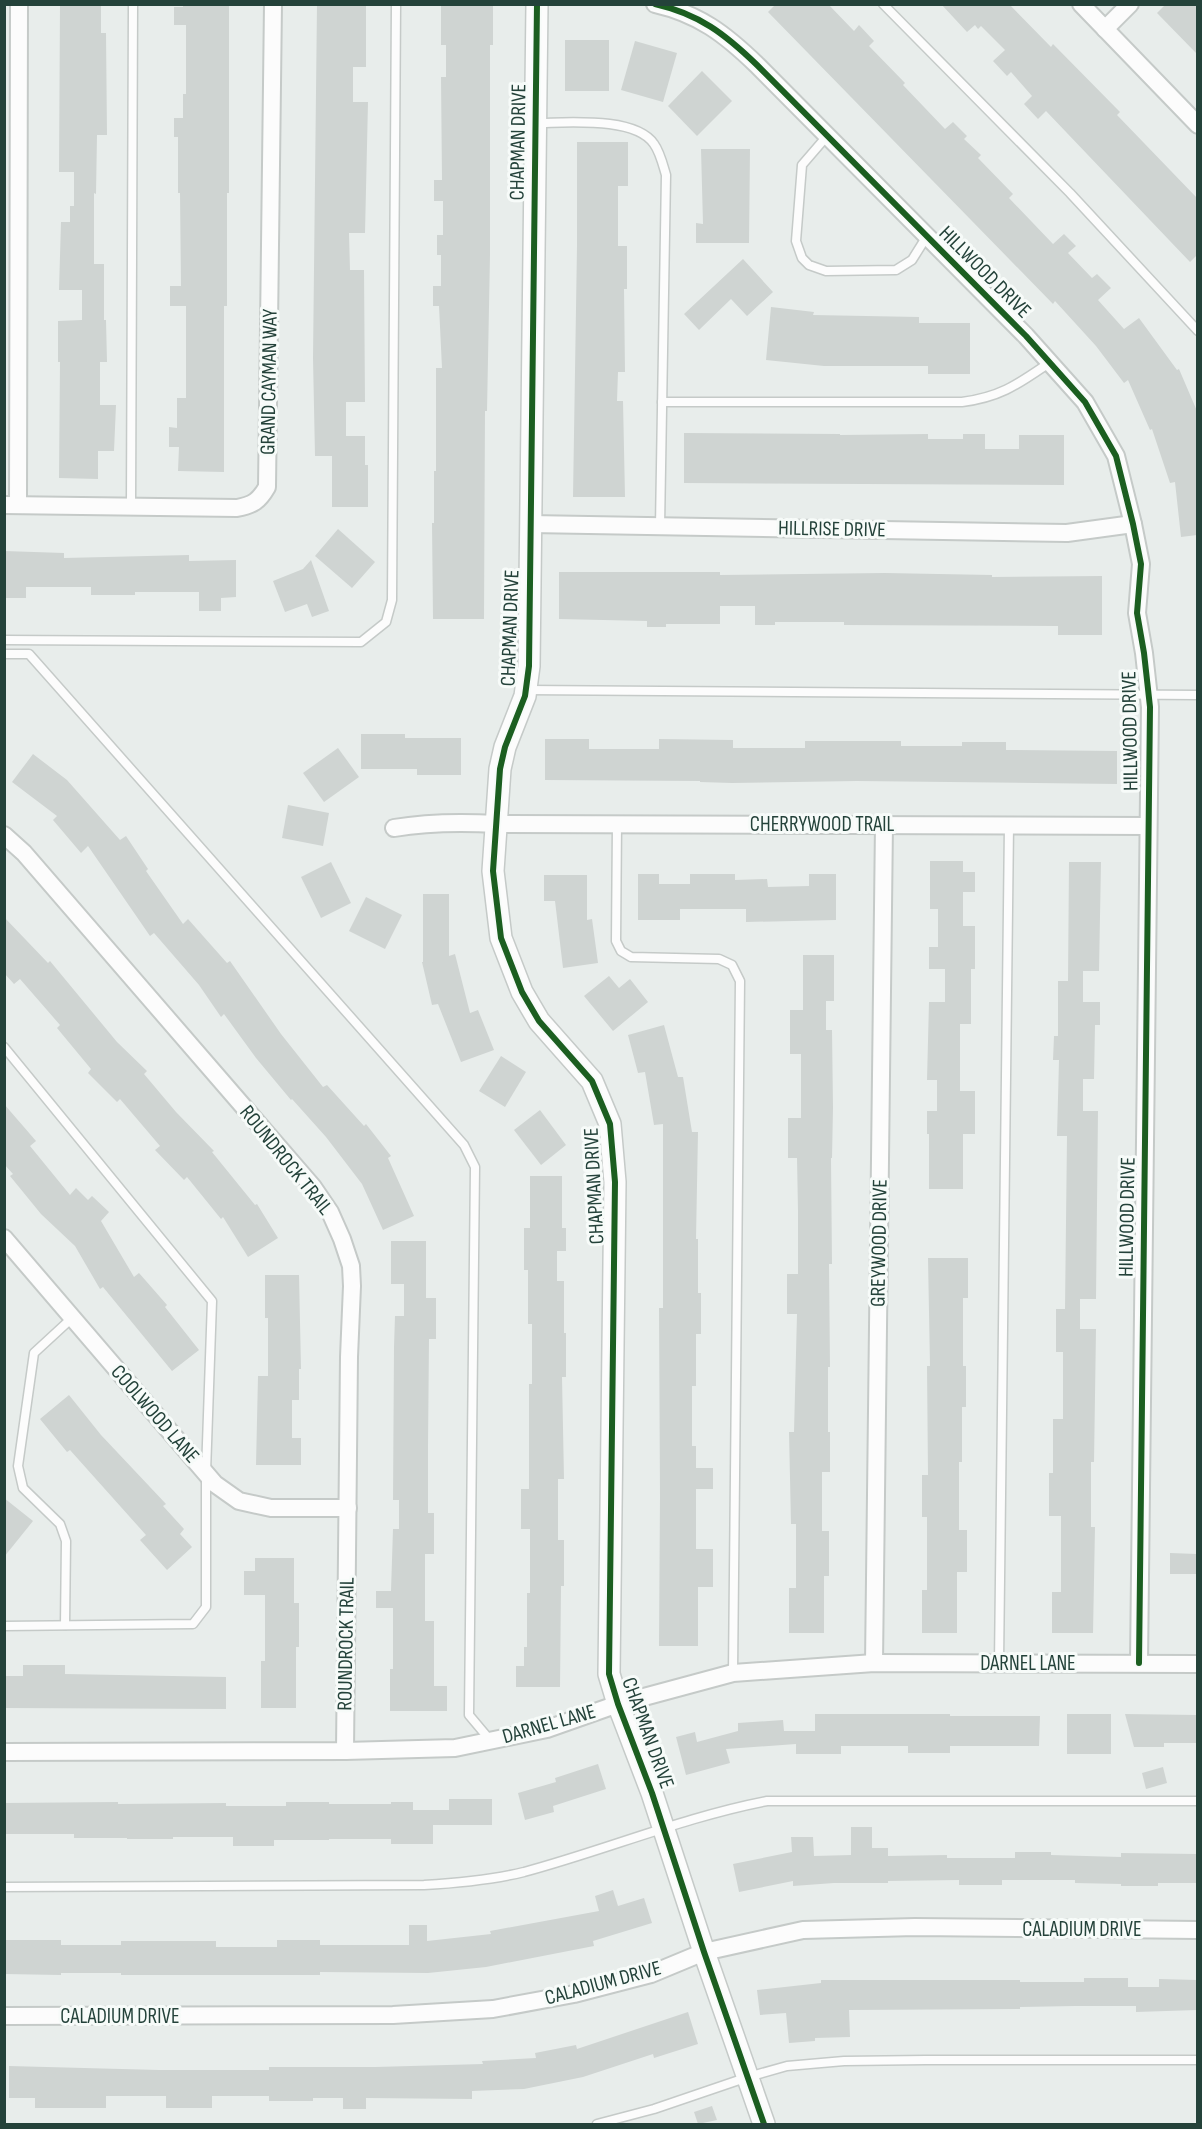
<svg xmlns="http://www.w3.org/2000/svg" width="1202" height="2129" font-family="'Sofia Sans Condensed',sans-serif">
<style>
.building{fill:#cfd4d2}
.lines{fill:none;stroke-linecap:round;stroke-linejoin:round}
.service-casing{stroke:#c5cac8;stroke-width:11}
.minor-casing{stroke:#c5cac8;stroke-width:20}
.tertiary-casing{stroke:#c5cac8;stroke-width:24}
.service{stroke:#fcfcfc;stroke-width:8}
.minor{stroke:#fcfcfc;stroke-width:16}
.tertiary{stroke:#fcfcfc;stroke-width:21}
.cycleway-casing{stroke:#f7fbf9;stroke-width:10}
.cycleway{stroke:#1b5e20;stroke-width:6}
.labels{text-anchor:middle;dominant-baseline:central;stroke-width:6;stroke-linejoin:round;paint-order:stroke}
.street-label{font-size:21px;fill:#24423a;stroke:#f7fbf9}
</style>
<rect width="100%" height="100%" fill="#e8edeb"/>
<g class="building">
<path d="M60,4H101V33H106L107,135H97L96,194L94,193V264H104V320H106L107,362H100V405H116L114,451H98V479L59,478L60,362H58V321L82,320V290H59L61,222H70V206H74V172H59Z"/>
<path d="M183,4H229V193H227V306H224V472L178,471L179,447H169V427L177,428V398H186V306H170V286H181L180,193H178V137H174V118H183V94H186V25H174V7H183Z"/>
<path d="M317,4H366V67H353V102H368L365,233H349L350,270H364L365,402H346V436H365V465H368V507H332V456H315L313,358Z"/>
<path d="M441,4H493V45H490V255L487,411H485L484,619H433L432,523H434V471H436V368H442L439,306H433V286H441V255H437V235H443V201H434V180H442L441,77H446V45H441Z"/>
<path d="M776,4H828L854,31L859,25L874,41L869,46L905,83L903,85L945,129L953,122L967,136L964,139L981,155L978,158L1013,194L1009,198L1053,244L1064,234L1076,246L1068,253L1092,278L1097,274L1111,288L1098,300L1124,329L1139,318L1177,370L1179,369L1197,411V535L1181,537L1175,482L1170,483L1152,429L1150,430L1128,380L1124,383L1096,346L1055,301L1053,304L768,12Z"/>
<path d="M941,4H1009L1051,47L1053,44L1120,112L1117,115L1197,198V255L1190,262L1046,111L1038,119L1024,104L1032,96L1011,72L1007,76L993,61L1005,50L981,26L978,29L975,25L967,32Z"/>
<path d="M1166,4H1197V54L1157,13Z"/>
<rect x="565" y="40" width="44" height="51"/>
<path d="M635,41L677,53L663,102L621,90Z"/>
<path d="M702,71L732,101L697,136L668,106Z"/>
<path d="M577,142H628V186H618V246H627V289H624L625,372H618L617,401H623L625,497H573L577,246Z"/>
<path d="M701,149H750L749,243H696V223L703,224Z"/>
<path d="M743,259L773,292L747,316L731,299L699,330L684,314Z"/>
<path d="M771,307L814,312L813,315L919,317V323H970V374H928V366H824L766,360Z"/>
<path d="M684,433L840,434V435L928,434V439H963V434H985V449H1019V435H1064V485L684,483Z"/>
<path d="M338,529L375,562L352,588L315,556Z"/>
<path d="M4,551L64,553V558L189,555V561L236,560V597L221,598V611H199V592H135V595H91V587H26V598H4Z"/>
<path d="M311,560L329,611L312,617L307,604L285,612L273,581L303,569Z"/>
<path d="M559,572H720V575L885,573L992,575V577L1102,576V635H1058V626L844,625V622H775V625H755V606H720V624H666V627H647V621L559,619Z"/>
<path d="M361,734H405V738H461V775H417V769H361Z"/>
<path d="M545,739H589V749H659V739L733,740V748H805V741H901V746H962V742H1006V750L1117,751V784L857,781L732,783L700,782V781L545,780Z"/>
<path d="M338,748L359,777L324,802L303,773Z"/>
<path d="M33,754L67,780L120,840L126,836L148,869L146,871L183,924L188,919L227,963L230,961L281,1034L323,1087L327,1085L364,1126L366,1124L391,1156L388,1158L414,1216L383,1230L362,1184L326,1137L292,1099L291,1100L256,1058L224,1014L221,1017L199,985L154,933L150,936L88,846L81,853L53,820L57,816L12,782Z"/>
<path d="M288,805L329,813L323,846L282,838Z"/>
<path d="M930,861H963V872H975V892H963V926H975V969H971V1024H960V1091H975V1134H963V1189H929V1134H927V1111H937V1080H927L929,1002H945V969H929V947H938V909H930Z"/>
<path d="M331,862L351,903L321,918L301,877Z"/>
<path d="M1069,862H1101L1099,971H1083V1002H1100V1025H1095L1094,1079H1083V1111H1098L1096,1299H1080V1329H1096L1094,1462H1091V1527H1095L1093,1633H1052V1592H1061V1516H1049V1473H1053V1419H1063V1352H1056V1309H1065L1067,1136H1057L1059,1060H1053L1054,1036H1058V981H1068Z"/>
<path d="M638,874H659V884H690V874H735V880L767,879L768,887L809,886V874H836V920L746,922V909H680V920H638Z"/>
<path d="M544,875H587V920L592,919L598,963L563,968L555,901H544Z"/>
<path d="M423,894H449V956L455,954L470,1013L478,1010L494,1050L461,1062L438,1004L432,1005L422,962H423Z"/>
<path d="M366,897L402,915L385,949L349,931Z"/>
<path d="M4,917L48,963L50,961L117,1042L147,1071L144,1074L176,1112L214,1151L212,1152L255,1205L257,1204L278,1238L248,1257L223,1217L221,1219L187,1177L184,1180L155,1150L160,1146L120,1099L117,1102L88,1073L91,1069L57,1028L60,1025L20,979L14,984L4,973Z"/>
<path d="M803,955H834V1001H826V1030H832L833,1108L832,1158H831L832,1264H829L830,1367H828V1432H830V1472H822V1531H829V1576H824V1633H789V1588H796V1524H791L789,1432H794L797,1314H787V1274H798V1211L797,1158H788V1118H801V1054H790V1010H803Z"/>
<path d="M609,976L619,988L630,979L648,1002L613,1031L584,996Z"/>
<path d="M664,1025L678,1077H683L692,1132H698L696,1239H698V1293H701V1334H696V1386H692V1446H696V1468H713V1489H696V1549H713V1587H698V1646H659L660,1497L659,1308H663V1124L654,1125L645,1072L638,1073L628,1035Z"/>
<path d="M501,1056L526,1072L505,1107L479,1091Z"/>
<path d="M4,1104L36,1141L30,1146L70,1195L76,1188L88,1200L92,1196L109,1212L101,1221L134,1277L139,1273L167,1305L165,1307L199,1350L172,1371L103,1287L100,1289L75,1246L41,1214L10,1176L13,1174L4,1164Z"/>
<path d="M540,1110L566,1145L541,1165L514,1130Z"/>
<path d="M530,1176H562V1228H566V1251H557V1281H564V1333H566V1377H562L564,1479H558V1540H564V1586H561L560,1687H516V1666H524V1647H527V1593H530V1529H521V1489H529V1384H532V1324H528V1270H524V1228H530Z"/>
<path d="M391,1241H426V1298H436V1339H429L428,1446V1513H434V1554H425V1621H434V1686H447V1711H390V1669H393V1608H376V1591H391L393,1529H399V1500H393L394,1347L395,1316H404V1284H391Z"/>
<path d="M928,1258H968V1298H963V1366H966V1407H962V1462H959V1530H967V1572H957V1633H922V1590H927V1517H922V1475H928L927,1366H930Z"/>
<path d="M265,1275H299L301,1369H299V1400H292V1438H301V1465H256L258,1376H268V1318H265Z"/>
<path d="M69,1395L101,1435L166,1504L163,1506L184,1529L180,1534L192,1547L167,1570L140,1540L146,1535L70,1450L67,1452L40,1419Z"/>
<path d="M4,1498L33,1521L4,1557Z"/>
<path d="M1170,1553L1197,1554V1574H1170Z"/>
<path d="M255,1558H294V1603H299V1647H296V1708H261V1661H265V1595H244V1571H255Z"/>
<path d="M23,1665H65V1674L226,1677V1709L4,1708V1676H23Z"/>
<path d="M815,1714H950V1716H1040L1039,1746H950V1753H908V1746H841V1754H796V1744L726,1749L730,1763L686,1775L676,1737L695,1732L697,1742L738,1731V1723L783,1720L784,1731H815Z"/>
<rect x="1067" y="1714" width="44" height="40"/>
<path d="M1125,1714L1197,1715V1743H1164V1747H1134Z"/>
<path d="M598,1764L606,1789L553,1806L554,1812L525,1820L518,1793L556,1782L555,1778Z"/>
<path d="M1163,1767L1167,1783L1146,1789L1142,1773Z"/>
<path d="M449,1799H492V1825H433V1844H391V1839H329V1840H274V1846H233V1837H173V1839H127V1838H74V1834H4V1803L118,1802V1804L226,1803V1806H286V1802H329V1804H391V1802H413V1810H449Z"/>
<path d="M851,1827H872V1848H888V1856L947,1855V1858H1015V1852H1051V1855L1121,1857V1853L1197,1854V1883H1158V1886H1121V1884L1075,1883V1880H1002V1885H959V1880L888,1881V1883H834L793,1886V1881L739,1892L733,1864L792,1852L791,1837H813L814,1856L851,1855Z"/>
<path d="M613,1890L618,1906L644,1898L652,1923L593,1941L594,1946L486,1967L428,1973L320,1972V1975H121V1973H61V1975L4,1974V1940H61V1945H121V1941H216V1947H277V1940H320V1945H409V1925H427V1941L491,1934L490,1931L599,1911L595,1896Z"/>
<path d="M1084,1978H1128V1987H1159V1979L1197,1980V2010L1136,2012V2006H1075L1020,2007V2009L849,2010L850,2037L815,2038V2041L789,2043L786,2013L760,2015L757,1990L821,1983V1980H1020V1982H1084Z"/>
<path d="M688,2012L698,2044L654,2058L653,2054L583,2077L524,2089L472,2091V2099L366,2098V2109H343V2098H313V2101H269V2096H212V2108H166V2096H106V2108H35V2098H9V2066L159,2070H269V2067H375L483,2064L482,2061L536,2058L535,2053L576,2045L577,2049Z"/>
<path d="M712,2106L717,2120L698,2124L694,2112Z"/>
</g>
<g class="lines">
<defs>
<g id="service">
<path d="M883,4L1070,193L1198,331"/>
<path d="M535,123C566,123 635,116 654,144C660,152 663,165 666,175L660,526"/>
<path d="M827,136L802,165L796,241L802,258L809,265L826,271L896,270L912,260L927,236"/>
<path d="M662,402H962C1001,397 1018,384 1049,363"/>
<path d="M131,507L133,4"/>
<path d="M4,640L361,642L386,622L392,600L396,4"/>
<path d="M4,654H29L464,1145L475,1167L469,1715L490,1740"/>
<path d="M526,690L1198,695"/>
<path d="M617,824L616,941L621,951L631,957L719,959L732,965L740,981L733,1673"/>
<path d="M4,1047L212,1301L206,1472V1607L193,1624L4,1626"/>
<path d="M65,1625L66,1541L60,1524L23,1488L18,1466L34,1353L72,1318"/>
<path d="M999,1663L1009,825"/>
<path d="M4,1887L424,1885C458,1883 491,1880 524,1872C606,1850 684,1817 767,1801H1198"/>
<path d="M597,2124L654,2109L748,2077L787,2066L844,2061L926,2060H1198"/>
</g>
<g id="minor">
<path d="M655,4C699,14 725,34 757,65L1026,336L1085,402L1116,456L1133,524L1141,564L1137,613L1144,653L1150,707L1139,1663"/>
<path d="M1081,4L1198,125"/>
<path d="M1105,29L1130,4"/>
<path d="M4,505L237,508C253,505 259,501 267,487L273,4"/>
<path d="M18,505L19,4"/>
<path d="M530,524L1067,533L1133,524"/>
<path d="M394,828C429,822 462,822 497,824L1148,826"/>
<path d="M4,835L24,853L313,1187L330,1212L342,1239L351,1266L352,1286L349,1357L345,1751"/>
<path d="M4,1238L215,1484L239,1501L271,1508H348"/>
<path d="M874,1663L884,824"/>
<path d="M4,1752L345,1751L455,1748L547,1729L618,1704L733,1673L874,1663L1198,1664"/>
<path d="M4,2016L393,2015L493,2009L574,1994L651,1974L704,1952L803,1930L915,1927L1198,1930"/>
</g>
<path id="tertiary" d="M537,4L529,666L525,696L505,747L500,769L493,871L501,938L522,992L539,1021L592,1081L610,1124L615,1182L609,1674L618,1704L652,1793L704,1952L764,2124"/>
</defs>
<use href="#service" class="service-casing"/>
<use href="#minor" class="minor-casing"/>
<use href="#tertiary" class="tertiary-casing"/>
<use href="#service" class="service"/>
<use href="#minor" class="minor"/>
<use href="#tertiary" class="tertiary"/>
<defs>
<g id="cycleway">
<path d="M537,4L529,666L525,696L505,747L500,769L493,871L501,938L522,992L539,1021L592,1081L610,1124L615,1182L609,1674L618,1704L652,1793L704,1952L764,2124"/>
<path d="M655,4C699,14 725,34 757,65L1026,336L1085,402L1116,456L1133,524L1141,564L1137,613L1144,653L1150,707L1139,1663"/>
</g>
</defs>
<use href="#cycleway" class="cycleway-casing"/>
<use href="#cycleway" class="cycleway"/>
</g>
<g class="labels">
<g class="street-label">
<text transform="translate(518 142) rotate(-89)">CHAPMAN DRIVE</text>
<text transform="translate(985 272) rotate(45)">HILLWOOD DRIVE</text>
<text transform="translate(269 382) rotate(-89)">GRAND CAYMAN WAY</text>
<text transform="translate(832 529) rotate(1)">HILLRISE DRIVE</text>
<text transform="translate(510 628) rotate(-88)">CHAPMAN DRIVE</text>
<text transform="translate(1130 731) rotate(-91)">HILLWOOD DRIVE</text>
<text x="822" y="824">CHERRYWOOD TRAIL</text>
<text transform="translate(286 1160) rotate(51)">ROUNDROCK TRAIL</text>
<text transform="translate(594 1186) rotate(-93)">CHAPMAN DRIVE</text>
<text transform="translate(1127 1217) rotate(-89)">HILLWOOD DRIVE</text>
<text transform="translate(879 1243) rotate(-89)">GREYWOOD DRIVE</text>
<text transform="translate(155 1414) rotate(49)">COOLWOOD LANE</text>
<text transform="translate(346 1644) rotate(-89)">ROUNDROCK TRAIL</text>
<text x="1028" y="1663">DARNEL LANE</text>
<text transform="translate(549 1724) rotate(-16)">DARNEL LANE</text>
<text transform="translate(648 1733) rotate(70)">CHAPMAN DRIVE</text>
<text x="1082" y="1929">CALADIUM DRIVE</text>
<text transform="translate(603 1983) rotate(-15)">CALADIUM DRIVE</text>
<text x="120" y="2016">CALADIUM DRIVE</text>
</g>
</g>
<rect width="1202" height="2129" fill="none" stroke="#24423a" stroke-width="12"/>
</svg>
